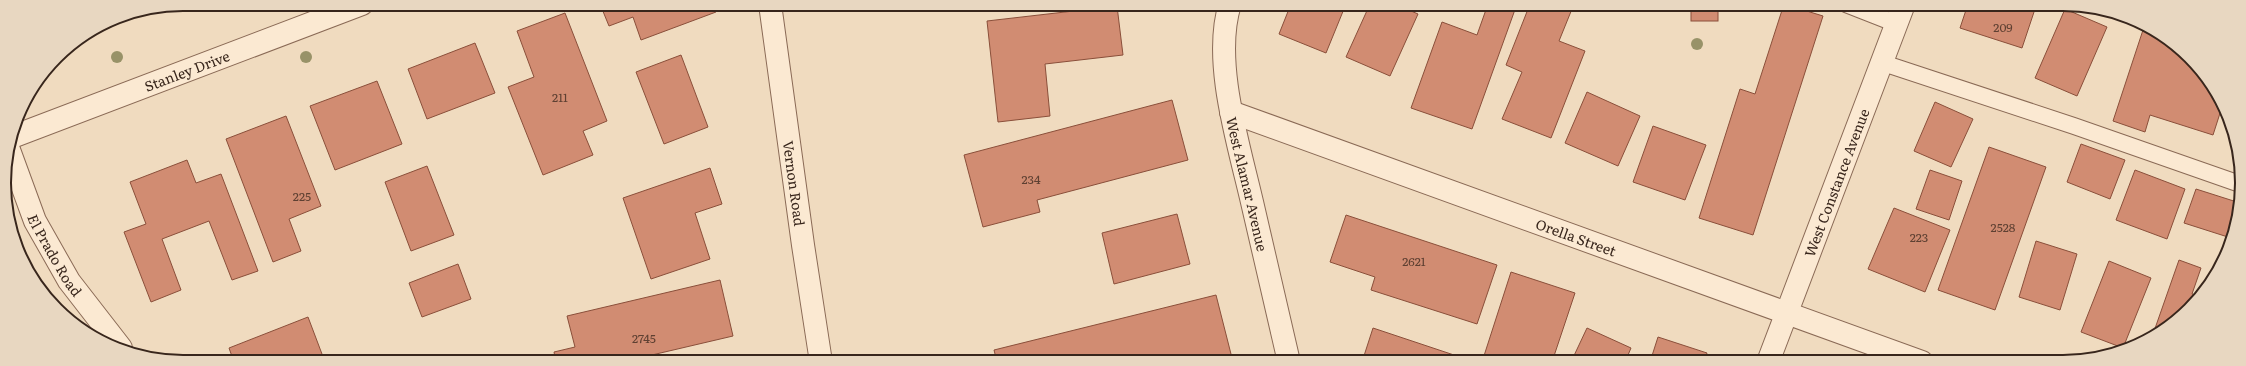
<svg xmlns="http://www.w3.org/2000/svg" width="2246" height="366" font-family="Literata,serif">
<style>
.building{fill:#d18c72;stroke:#8a4f3a}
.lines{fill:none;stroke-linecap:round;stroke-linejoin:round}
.lane-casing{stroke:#8a6a56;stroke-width:18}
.street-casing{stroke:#8a6a56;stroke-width:24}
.lane{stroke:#fbe9d2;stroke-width:16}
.street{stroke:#fbe9d2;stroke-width:22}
.tree{fill:#989268}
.labels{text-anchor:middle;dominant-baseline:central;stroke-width:4;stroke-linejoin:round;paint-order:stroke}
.number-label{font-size:12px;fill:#5e4032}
.street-label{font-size:14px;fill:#38261c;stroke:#f7e6cf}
.rim{fill:none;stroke:#38261c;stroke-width:2}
</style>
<rect width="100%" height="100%" fill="#f0dbbf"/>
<g class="building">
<path d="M600,4H713L716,12L641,40L633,17L609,26Z"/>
<path d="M1291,4H1346L1326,53L1279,34Z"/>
<path d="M1370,4H1395L1418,14L1390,76L1346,57Z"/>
<path d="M1488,4H1517L1472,129L1411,108L1442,22L1477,35Z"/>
<path d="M1530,4H1574L1559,41L1585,51L1551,138L1502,119L1522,72L1506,65Z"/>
<rect x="1691" y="4" width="27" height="17"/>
<path d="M1784,4L1823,16L1753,235L1699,218L1740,89L1755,94Z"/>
<path d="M1968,4H2020L2035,9L2022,48L1960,28Z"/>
<path d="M1117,6L1123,55L1045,64L1050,116L998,122L987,21Z"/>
<path d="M2065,9L2107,27L2077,96L2035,78Z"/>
<path d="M565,13L607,121L583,131L593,155L543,175L508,87L534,77L517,31Z"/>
<path d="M2143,30L2157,34L2198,65L2222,107L2213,135L2150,115L2145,132L2113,121Z"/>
<path d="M475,43L495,93L427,119L408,69Z"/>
<path d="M681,55L708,127L664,144L636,72Z"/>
<path d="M377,81L402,144L335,170L310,106Z"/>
<path d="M1587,92L1640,116L1618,166L1565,143Z"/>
<path d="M1172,100L1188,160L1037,200L1040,212L983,227L964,155Z"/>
<path d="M1935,102L1973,119L1951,167L1914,151Z"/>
<path d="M286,116L321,206L289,219L301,251L273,262L226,139Z"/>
<path d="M1653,126L1706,145L1685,200L1633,182Z"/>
<path d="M2081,144L2125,160L2110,199L2067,182Z"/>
<path d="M1989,147L2046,167L1995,310L1938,290Z"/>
<path d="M187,160L196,183L221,174L258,271L232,280L209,221L162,239L181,290L151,302L124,232L146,224L130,182Z"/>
<path d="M427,166L454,235L411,251L385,182Z"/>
<path d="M710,168L722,204L695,213L710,259L651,279L623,198Z"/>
<path d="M1930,170L1962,181L1949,220L1916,209Z"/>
<path d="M2135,170L2185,189L2167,239L2116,220Z"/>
<path d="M2196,189L2240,203L2231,238L2184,223Z"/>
<path d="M1894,208L1950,230L1925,292L1868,269Z"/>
<path d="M1177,214L1190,264L1114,284L1102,233Z"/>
<path d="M1346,215L1497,265L1477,324L1371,290L1375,277L1330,262Z"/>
<path d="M2036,241L2077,254L2060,310L2019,297Z"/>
<path d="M2179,260L2201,268L2192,294L2199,296L2190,309L2152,337Z"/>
<path d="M2109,261L2151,278L2123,348L2081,332Z"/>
<path d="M458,264L471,299L422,317L409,283Z"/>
<path d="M1511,272L1575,293L1552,362H1482Z"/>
<path d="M720,280L733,336L622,362H556L554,352L575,347L567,316Z"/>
<path d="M1216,295L1232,358L1218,362H997L994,350Z"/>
<path d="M308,317L325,362H234L229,348Z"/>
<path d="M1373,328L1475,362H1362Z"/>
<path d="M1587,328L1631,348L1625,362H1571Z"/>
<path d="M1658,337L1707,353L1704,362H1650Z"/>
</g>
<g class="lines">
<defs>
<g id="lane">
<path d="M1846,4L1897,24"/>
<path d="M1883,63L2074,126L2240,184"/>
</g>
<g id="street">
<path id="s1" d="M770,4L803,245L821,362"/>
<path id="s2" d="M1230,4C1212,61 1239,145 1252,202C1264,255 1277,308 1289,362"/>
<path id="s3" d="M1231,112L1922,362"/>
<path id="s4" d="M12,137L362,4"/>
<path id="s5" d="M9,150L35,221L69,281L121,348"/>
<path id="s6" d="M1768,362L1904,4"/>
</g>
</defs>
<use href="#lane" class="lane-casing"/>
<use href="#street" class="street-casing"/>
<use href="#lane" class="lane"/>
<use href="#street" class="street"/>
</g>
<g class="tree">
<circle cx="1697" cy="44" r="6"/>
<circle cx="117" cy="57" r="6"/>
<circle cx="306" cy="57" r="6"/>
</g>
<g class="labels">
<g class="number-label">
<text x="2003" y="27">209</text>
<text x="560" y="97">211</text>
<text x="1031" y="179">234</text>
<text x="302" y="196">225</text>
<text x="2003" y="227">2528</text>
<text x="1919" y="237">223</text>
<text x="1414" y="261">2621</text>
<text x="644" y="338">2745</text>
</g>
<g class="street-label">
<text stroke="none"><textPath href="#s4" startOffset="187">Stanley Drive</textPath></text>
<text stroke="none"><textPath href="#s1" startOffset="181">Vernon Road</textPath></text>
<text stroke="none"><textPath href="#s6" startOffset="192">West Constance Avenue</textPath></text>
<text stroke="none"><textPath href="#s2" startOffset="183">West Alamar Avenue</textPath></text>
<text stroke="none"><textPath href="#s3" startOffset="367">Orella Street</textPath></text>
<text stroke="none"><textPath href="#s5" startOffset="115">El Prado Road</textPath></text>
</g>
</g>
<path d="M0 0H2246V366H0ZM183 11H2063A172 172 0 0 1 2235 183V183A172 172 0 0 1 2063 355H183A172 172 0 0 1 11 183V183A172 172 0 0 1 183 11Z" fill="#e8d7c1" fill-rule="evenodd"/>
<path class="rim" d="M183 11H2063A172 172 0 0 1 2235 183V183A172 172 0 0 1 2063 355H183A172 172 0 0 1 11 183V183A172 172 0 0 1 183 11Z"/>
</svg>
